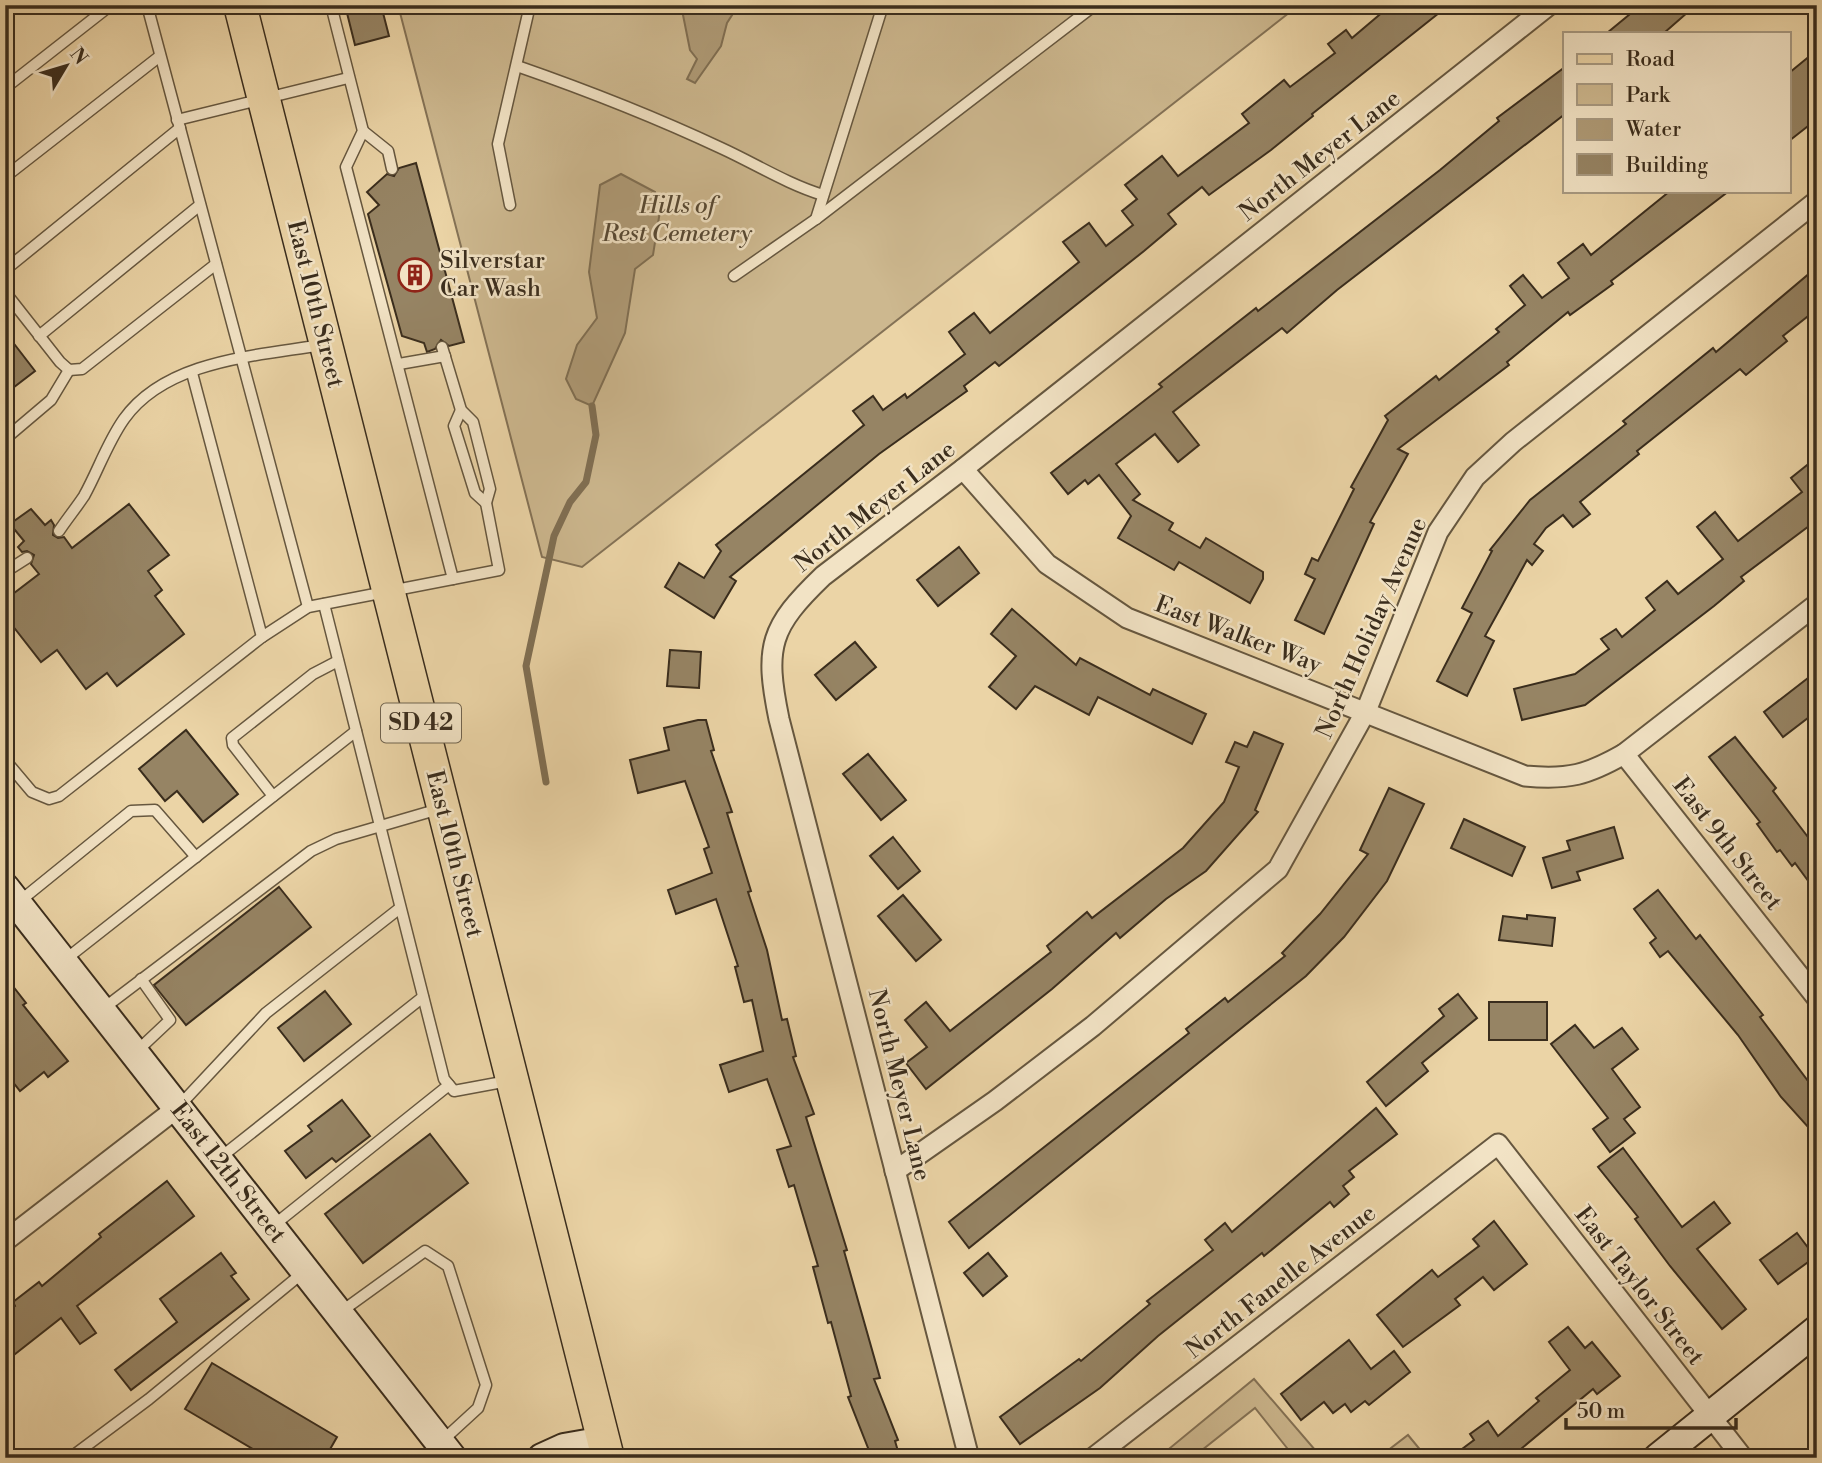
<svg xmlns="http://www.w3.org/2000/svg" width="1822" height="1463" font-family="'Libre Bodoni',serif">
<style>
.green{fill:#cdb88f;stroke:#847256;stroke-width:2}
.water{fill:#af9b77;stroke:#806f53;stroke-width:2}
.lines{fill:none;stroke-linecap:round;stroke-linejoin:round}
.stream{stroke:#806f53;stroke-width:7}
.building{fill:#968464;stroke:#3a2d1d;stroke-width:2}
.lane-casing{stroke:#66573f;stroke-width:13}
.street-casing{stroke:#66573f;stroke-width:23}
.secondary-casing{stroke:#3a2d1d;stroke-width:32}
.primary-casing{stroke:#3a2d1d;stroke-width:35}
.lane{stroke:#f2e3c5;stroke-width:10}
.street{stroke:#f2e3c5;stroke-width:19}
.secondary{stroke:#f2e3c5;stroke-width:28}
.primary{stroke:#ebd4a6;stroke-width:32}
.labels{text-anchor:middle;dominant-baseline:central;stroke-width:5;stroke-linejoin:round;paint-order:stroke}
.shield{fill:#f2e3c5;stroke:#71644f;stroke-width:2}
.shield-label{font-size:23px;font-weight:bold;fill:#3a2d1d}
.street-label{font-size:24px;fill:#3a2d1d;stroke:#f2e3c5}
.park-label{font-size:24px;font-style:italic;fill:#574934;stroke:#f2e3c5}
.poi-label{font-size:24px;fill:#3a2d1d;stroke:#f2e3c5;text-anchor:start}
</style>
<rect width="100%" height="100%" fill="#ebd4a6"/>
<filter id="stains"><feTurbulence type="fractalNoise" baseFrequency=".00286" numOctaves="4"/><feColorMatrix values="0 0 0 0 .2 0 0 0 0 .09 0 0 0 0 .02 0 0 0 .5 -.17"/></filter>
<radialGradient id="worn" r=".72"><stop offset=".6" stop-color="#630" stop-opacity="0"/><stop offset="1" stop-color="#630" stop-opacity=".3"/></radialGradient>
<g class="green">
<path d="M398,5H1299L582,567L542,557Z"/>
<path d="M1254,1379L1322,1458H1275L1287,1448L1255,1408L1192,1458H1179L1170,1448Z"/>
<path d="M1408,1435L1427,1458H1378Z"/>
</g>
<g class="water">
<path d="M681,5H732L734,12L727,23L721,46L695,83L687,79L697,59L690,50Z"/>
<path d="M621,174L655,192L660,211L653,255L635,269L625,333L592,406L576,399L566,379L577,345L597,318L589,272L600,185Z"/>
</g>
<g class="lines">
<path class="stream" d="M546,782L526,666L554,536L570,502L586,482L596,435L592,406"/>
</g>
<g class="building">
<path d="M345,5H381L389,36L355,45Z"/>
<path d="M1391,5H1449L1312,114L1313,116L1271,150L1209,195L1202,187L1168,214L1176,224L1144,251L999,366L995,362L964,386L967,391L879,454L730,577L736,581L714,618L665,587L679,563L704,578L721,551L716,545L864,425L853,411L873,396L883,410L905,394L907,398L965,354L949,332L974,313L990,333L1079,262L1063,242L1089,223L1106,246L1133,225L1122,211L1137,199L1125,185L1162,156L1178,176L1249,123L1242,114L1284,80L1290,87L1335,53L1328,44L1346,30L1352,38Z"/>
<path d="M1641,5H1696L1664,33H1607Z"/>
<path d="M1817,50V119L1789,141V73Z"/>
<path d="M1565,67V114L1337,290L1287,333L1282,328L1173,412L1199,445L1178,462L1155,434L1116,464L1140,494L1133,500L1173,523L1169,530L1200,548L1206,538L1263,572V579L1250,603L1179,562L1174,570L1118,538L1131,516L1099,475L1088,484L1085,480L1068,494L1051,473L1162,387L1159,384L1256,308L1258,311L1440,170L1499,121L1497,118Z"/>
<path d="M416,163L464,342L449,346L441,340L435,349L427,352L424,343L402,336L368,214L379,205L367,192L387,174L394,176L399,168Z"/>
<path d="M1670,191H1729L1611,281L1613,284L1570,315L1568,312L1507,362L1509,365L1398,449L1408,454L1370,522L1374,524L1324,634L1295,620L1315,579L1305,574L1312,558L1318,561L1354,489L1351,487L1388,420L1385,416L1436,376L1439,380L1499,332L1496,329L1525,305L1510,286L1523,275L1542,298L1569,278L1558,263L1583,244L1591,255Z"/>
<path d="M1817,267V309L1783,336L1787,341L1746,375L1740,369L1637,451L1639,454L1580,502L1590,514L1573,527L1563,515L1546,528L1534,544L1543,551L1532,565L1527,560L1485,636L1494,641L1467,696L1437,681L1472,613L1462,608L1492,551L1490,550L1530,500L1626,424L1623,421L1713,348L1716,352Z"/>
<path d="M5,332L35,371L5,394Z"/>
<path d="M1817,457V520L1741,577L1744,581L1714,606L1585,705L1522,720L1514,689L1575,674L1609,649L1601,639L1616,629L1622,637L1655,610L1646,598L1667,581L1678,594L1723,559L1697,527L1715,512L1738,541L1802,492L1791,478Z"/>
<path d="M129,504L169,555L148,571L162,590L155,596L184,634L117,686L107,673L86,689L57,650L41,662L5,616V600L39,574L31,564L34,555L27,551L22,552L18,547L24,541L10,524L31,509L45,525L51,520L54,525L53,535L58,538L64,537L72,548Z"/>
<path d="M959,547L979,573L938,606L917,580Z"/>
<path d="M1012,609L1076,665L1080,658L1150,695L1153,689L1206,714L1192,744L1098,697L1089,715L1035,686L1016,709L989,687L1016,656L991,634Z"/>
<path d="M855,642L876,667L836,700L815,675Z"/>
<path d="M670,650L701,652L699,688L667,686Z"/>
<path d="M1817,671V711L1783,737L1764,712Z"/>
<path d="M698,720H706L714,750L711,751L732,812L727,813L751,891L748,892L767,950L782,1020L787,1019L796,1056L793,1057L814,1114L806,1117L847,1250L844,1251L880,1378L874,1379L898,1440L895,1441L900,1458H872L848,1397L851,1396L831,1322L828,1323L813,1267L818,1266L794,1185L789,1187L777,1150L791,1146L767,1079L729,1092L720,1065L763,1051L752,1000L744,1002L735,967L738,966L716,899L676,914L668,890L712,873L704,849L709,847L685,781L638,793L630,760L669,750L664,728Z"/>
<path d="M186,730L238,794L203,822L177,791L165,801L139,769Z"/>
<path d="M1254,732L1283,744L1255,810L1258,812L1206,871L1166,899L1120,938L1116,933L1052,989L926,1089L906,1063L927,1047L905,1020L926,1002L950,1031L1051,952L1047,946L1087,912L1092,918L1183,848L1224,802L1239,767L1226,762L1235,742L1247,747Z"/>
<path d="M1735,737L1776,788L1773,791L1817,849V893L1795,863L1792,866L1780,850L1777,852L1757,824L1760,822L1709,757Z"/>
<path d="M868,754L906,800L881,820L843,774Z"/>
<path d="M1389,788L1424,804L1387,881L1344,937L1306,976L969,1248L949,1222L1189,1033L1186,1029L1225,998L1228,1002L1285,956L1282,953L1320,914L1368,854L1360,850Z"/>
<path d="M1464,819L1525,847L1512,876L1451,848Z"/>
<path d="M1614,827L1623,858L1577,872L1580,880L1552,888L1543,858L1570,850L1567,841Z"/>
<path d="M893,837L920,871L898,889L870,856Z"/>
<path d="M279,887L311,927L186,1025L154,985Z"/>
<path d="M1658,890L1696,939L1700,935L1763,1015L1760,1017L1817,1093V1137L1781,1097L1738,1035L1668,951L1660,957L1650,943L1656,938L1634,909Z"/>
<path d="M903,895L941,940L916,961L878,916Z"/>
<path d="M1527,915L1555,918L1552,946L1499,940L1503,916L1527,919Z"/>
<path d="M5,976L26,1003L23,1005L68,1061L48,1077L44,1072L20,1091L5,1072Z"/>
<path d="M325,991L351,1024L304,1061L278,1028Z"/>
<path d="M1458,994L1477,1018L1422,1063L1428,1071L1386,1106L1367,1082L1444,1016L1439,1009Z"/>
<rect x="1489" y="1002" width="58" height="38"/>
<path d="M1575,1025L1594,1048L1622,1028L1638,1049L1612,1069L1640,1107L1624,1119L1635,1133L1610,1152L1593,1129L1608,1118L1551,1044Z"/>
<path d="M342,1100L370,1136L336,1162L332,1158L306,1178L285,1151L312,1131L308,1126Z"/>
<path d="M1376,1108L1397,1134L1349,1171L1354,1177L1343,1186L1349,1194L1334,1207L1330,1202L1264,1256L1262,1253L1158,1336L1100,1388L1020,1444L1000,1417L1079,1359L1081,1361L1150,1304L1147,1301L1213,1250L1205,1240L1225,1223L1232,1232Z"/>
<path d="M430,1134L468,1183L363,1263L325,1214Z"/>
<path d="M1623,1148L1682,1227L1714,1202L1730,1223L1697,1249L1746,1309L1722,1329L1670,1266L1635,1219L1638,1217L1598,1167Z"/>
<path d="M167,1181L194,1216L77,1306L96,1333L80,1344L61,1318L5,1362V1314L15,1306L13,1302L39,1282L42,1286L101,1237L99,1234Z"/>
<path d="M1494,1221L1527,1264L1494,1290L1483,1277L1455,1299L1460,1305L1403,1347L1377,1315L1432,1270L1438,1277L1479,1246L1473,1239Z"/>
<path d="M1797,1233L1815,1257L1778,1284L1760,1260Z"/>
<path d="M221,1253L236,1273L231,1276L249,1299L131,1390L115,1370L177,1322L160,1299Z"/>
<path d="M988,1253L1007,1276L983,1296L964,1273Z"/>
<path d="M1568,1327L1585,1348L1592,1342L1620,1376L1597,1394L1593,1389L1510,1458H1450L1474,1440L1470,1434L1488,1421L1498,1436L1539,1401L1536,1398L1570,1370L1549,1342Z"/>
<path d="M1349,1340L1371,1369L1394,1351L1410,1372L1369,1405L1365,1401L1351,1412L1345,1404L1333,1413L1324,1402L1301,1420L1281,1394Z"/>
<path d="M212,1363L337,1437L325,1458H268L185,1409Z"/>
</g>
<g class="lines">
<defs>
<g id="lane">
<path d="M147,5L308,607"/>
<path d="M333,13L363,131L346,167L453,579"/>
<path d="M517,66C586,90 655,117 721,148C756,164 787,184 823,195"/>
<path d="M5,88L111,5"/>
<path d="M177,120L348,78"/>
<path d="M363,131L388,151L392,169"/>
<path d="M5,177L160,56"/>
<path d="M510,205L498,144L530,5"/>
<path d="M816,219L883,5"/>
<path d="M5,270L180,128"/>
<path d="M734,276L816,219L1095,5"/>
<path d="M5,292L60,362L69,370L82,369L216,264"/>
<path d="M39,336L200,205"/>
<path d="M399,364L445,356"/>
<path d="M192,373L262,637"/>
<path d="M461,410L454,426L475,493L486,503"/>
<path d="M5,439L51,400L69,370"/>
<path d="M59,531C67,519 76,508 84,496C98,471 107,443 124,419C166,360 256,356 321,345"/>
<path d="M5,572L27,558"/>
<path d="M324,604L444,1079L454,1091L508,1081"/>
<path d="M5,760L32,792L49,799L59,796L262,637L308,607L499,570L486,503L490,489L473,422L461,410L442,347"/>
<path d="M273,796L233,745L232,738L313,674L338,661"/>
<path d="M20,901L131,811L155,810L196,857"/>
<path d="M66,959L356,731"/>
<path d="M104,1008L311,851L336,839L439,809"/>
<path d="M136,1052L170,1020L141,979"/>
<path d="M180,1105L266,1013L400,908"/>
<path d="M221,1157L423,997"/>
<path d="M274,1225L449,1085"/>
<path d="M342,1311L425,1251L448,1266L486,1385L478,1408L442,1441"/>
<path d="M70,1458L149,1399L305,1271"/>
</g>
<g id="street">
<path d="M963,469L1047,564L1127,618L1525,776C1569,780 1587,775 1624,754L1817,604"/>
<path d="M1624,754L1817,998"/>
<path d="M895,1171L995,1101L1093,1026L1278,869L1366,711L1438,532L1475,477L1513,442L1817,201"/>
<path d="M5,1241L177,1108"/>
<path d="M969,1458L779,719C764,646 770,627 823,576L963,469L1549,5"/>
<path d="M1093,1458L1498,1144L1743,1458"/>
</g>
<g id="secondary">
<path d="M5,888L452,1458"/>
<path d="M542,1458L564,1448L604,1441"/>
<path d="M1658,1458L1817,1330"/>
</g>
<path id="primary" d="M240,5L608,1458"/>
</defs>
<use href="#lane" class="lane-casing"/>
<use href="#street" class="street-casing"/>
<use href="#secondary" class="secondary-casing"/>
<use href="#primary" class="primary-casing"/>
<use href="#lane" class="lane"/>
<use href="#street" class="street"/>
<use href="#secondary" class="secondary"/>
<use href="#primary" class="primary"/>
</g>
<defs>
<symbol id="building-ring" viewBox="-11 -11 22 22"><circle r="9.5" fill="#f2e3c5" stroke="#8f2418" stroke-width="1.5"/><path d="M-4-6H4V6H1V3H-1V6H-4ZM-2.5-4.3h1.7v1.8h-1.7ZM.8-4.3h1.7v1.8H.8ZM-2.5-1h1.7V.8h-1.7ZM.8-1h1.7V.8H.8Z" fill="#8f2418"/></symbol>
</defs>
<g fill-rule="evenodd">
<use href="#building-ring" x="396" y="256" width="38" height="38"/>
</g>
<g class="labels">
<rect class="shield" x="381" y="703.5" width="80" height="39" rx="5"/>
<g class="shield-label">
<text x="421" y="723">SD 42</text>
</g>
<g class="street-label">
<text transform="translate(1320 156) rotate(-38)">North Meyer Lane</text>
<text transform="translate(315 304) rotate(76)">East 10th Street</text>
<text transform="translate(875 507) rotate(-38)">North Meyer Lane</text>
<text transform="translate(1372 628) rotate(-66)">North Holiday Avenue</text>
<text transform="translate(1238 635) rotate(21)">East Walker Way</text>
<text transform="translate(1727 844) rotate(52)">East 9th Street</text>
<text transform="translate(454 854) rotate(76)">East 10th Street</text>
<text transform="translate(899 1085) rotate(76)">North Meyer Lane</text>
<text transform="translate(228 1173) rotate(52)">East 12th Street</text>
<text transform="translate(1281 1282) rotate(-38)">North Fanelle Avenue</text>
<text transform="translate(1639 1286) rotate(52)">East Taylor Street</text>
</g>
<g class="park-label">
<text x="677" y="206">Hills of<tspan x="677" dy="28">Rest Cemetery</tspan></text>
</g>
<g class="poi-label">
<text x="440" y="261">Silverstar<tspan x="440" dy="28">Car Wash</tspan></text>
</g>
</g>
<rect width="1822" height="1463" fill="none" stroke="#ebd4a6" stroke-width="28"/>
<rect x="7" y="7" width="1808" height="1449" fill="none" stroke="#3a2d1d" stroke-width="3.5"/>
<rect x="14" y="14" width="1794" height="1435" fill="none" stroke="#3a2d1d" stroke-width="2"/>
<rect x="1563" y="32" width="228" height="161" fill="#f2e3c5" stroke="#a89a82" stroke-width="2"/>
<rect x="1577" y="54" width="35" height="10" fill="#ebd4a6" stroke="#a89a82" stroke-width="2"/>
<text x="1626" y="66" font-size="21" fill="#3a2d1d">Road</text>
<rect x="1577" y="84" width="35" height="21" fill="#cdb88f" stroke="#a89a82" stroke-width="2"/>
<text x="1626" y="102" font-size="21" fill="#3a2d1d">Park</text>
<rect x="1577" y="119" width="35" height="21" fill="#af9b77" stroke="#a89a82" stroke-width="2"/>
<text x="1626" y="136" font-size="21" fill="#3a2d1d">Water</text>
<rect x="1577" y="154" width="35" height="21" fill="#968464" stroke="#a89a82" stroke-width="2"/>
<text x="1626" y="172" font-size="21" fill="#3a2d1d">Building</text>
<g transform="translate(66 66) rotate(52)" stroke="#f2e3c5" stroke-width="5" paint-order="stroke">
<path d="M0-5L12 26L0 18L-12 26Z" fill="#3a2d1d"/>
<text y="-10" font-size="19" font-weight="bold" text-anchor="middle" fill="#3a2d1d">N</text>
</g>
<path d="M1566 1418v10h170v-10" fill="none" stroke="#3a2d1d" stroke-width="3.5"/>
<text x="1577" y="1418" font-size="21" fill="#3a2d1d" stroke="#f2e3c5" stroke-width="5" paint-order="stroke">50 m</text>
<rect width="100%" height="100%" filter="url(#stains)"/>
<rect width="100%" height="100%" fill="url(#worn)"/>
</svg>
